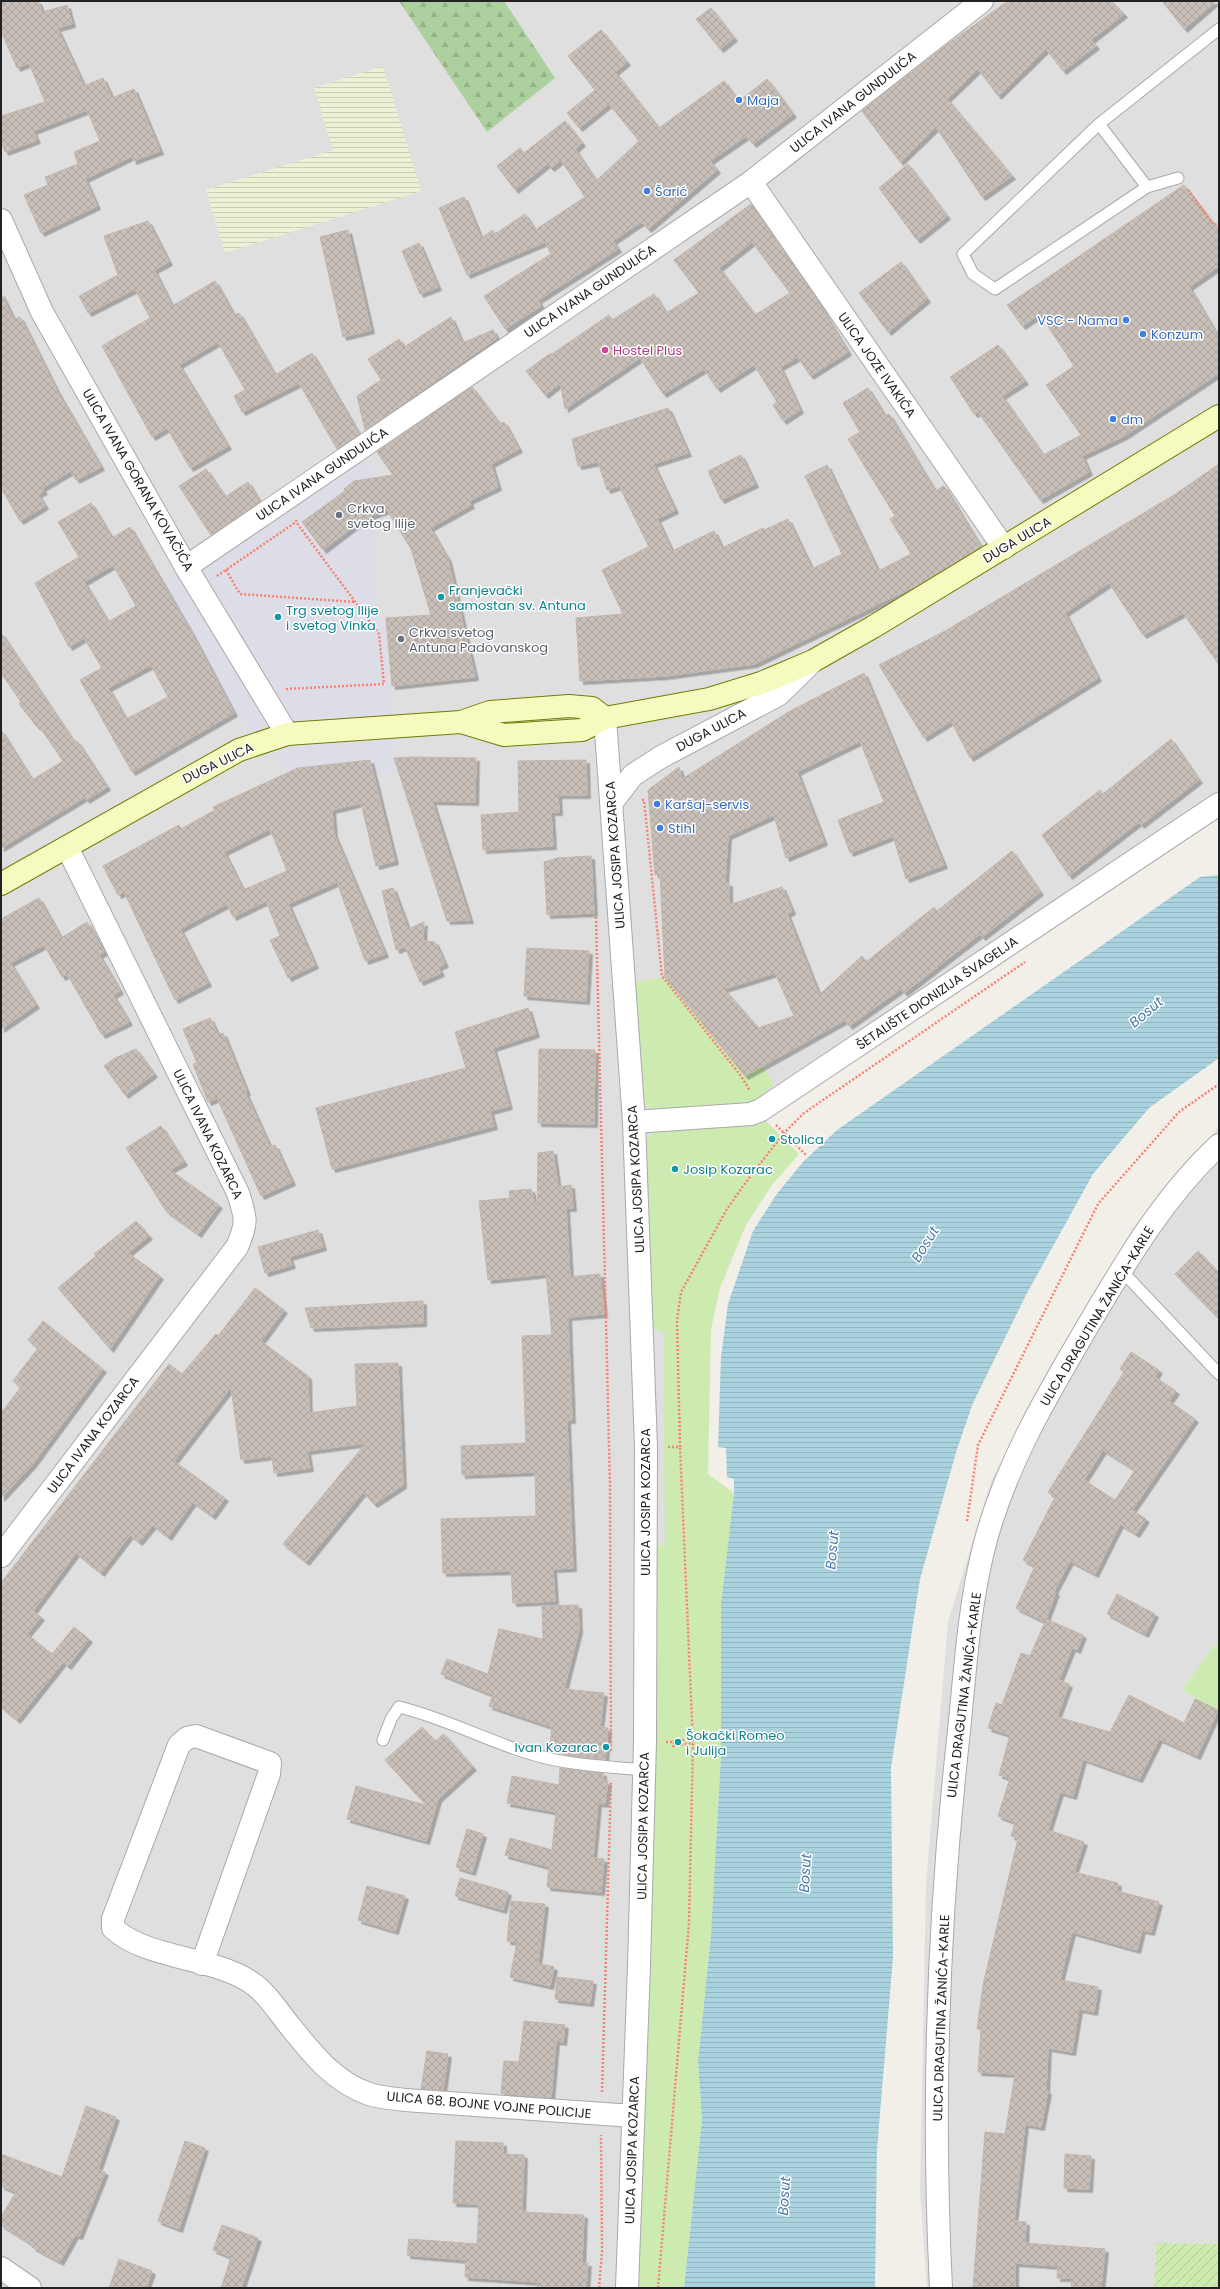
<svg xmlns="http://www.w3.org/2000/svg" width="1220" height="2289" font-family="Poppins,sans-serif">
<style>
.residential{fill:#e0dfdf}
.farmland{fill:url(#farmland-rules)}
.grass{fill:#cdebb0}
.forest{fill:url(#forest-firs)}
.garden{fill:url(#garden-furrows)}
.plaza{fill:#dddde8}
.water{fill:url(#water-rules)}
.building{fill:url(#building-cross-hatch);stroke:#c4b6ab;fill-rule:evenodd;filter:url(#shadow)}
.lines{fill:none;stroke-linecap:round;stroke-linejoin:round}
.service-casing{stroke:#a9a9a9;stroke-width:13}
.minor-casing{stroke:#a9a9a9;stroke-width:24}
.secondary-casing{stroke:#707d05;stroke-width:24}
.path{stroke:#fa8072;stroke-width:2.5;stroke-dasharray:2 2;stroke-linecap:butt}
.service{stroke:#fff;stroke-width:11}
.minor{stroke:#fff;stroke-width:22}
.secondary{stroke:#f7fabf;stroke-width:22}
.shop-dot{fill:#3f7fe0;stroke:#fff;stroke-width:1.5}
.hotel-dot{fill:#d1479c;stroke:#fff;stroke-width:1.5}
.worship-dot{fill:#6b7280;stroke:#fff;stroke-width:1.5}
.culture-dot{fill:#0f9aa8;stroke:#fff;stroke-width:1.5}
.labels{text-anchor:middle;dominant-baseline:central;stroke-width:3;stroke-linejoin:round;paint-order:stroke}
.shop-label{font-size:13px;fill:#366cbe;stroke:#fff;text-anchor:start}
.street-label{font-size:13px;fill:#222;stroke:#fff}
.hotel-label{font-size:13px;fill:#b23c85;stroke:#fff;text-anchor:start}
.worship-label{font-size:13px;fill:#5b616d;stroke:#fff;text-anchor:start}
.culture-label{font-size:13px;fill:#0d838f;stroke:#fff;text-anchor:start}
.water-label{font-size:14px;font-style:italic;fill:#4a7aab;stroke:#fff}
</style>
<defs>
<pattern id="farmland-rules" width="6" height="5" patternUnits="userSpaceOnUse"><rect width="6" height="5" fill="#eef0d5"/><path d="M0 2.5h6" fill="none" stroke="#ccceb7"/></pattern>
<pattern id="forest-firs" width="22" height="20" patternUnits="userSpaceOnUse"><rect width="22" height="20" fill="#add19e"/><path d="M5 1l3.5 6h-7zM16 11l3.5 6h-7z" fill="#95b388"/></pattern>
<pattern id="garden-furrows" width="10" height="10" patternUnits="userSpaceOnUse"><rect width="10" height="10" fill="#cdebb0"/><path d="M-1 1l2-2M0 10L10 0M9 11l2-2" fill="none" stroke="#b0c997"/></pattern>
<pattern id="water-rules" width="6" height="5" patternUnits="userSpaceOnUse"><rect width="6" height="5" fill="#aad3df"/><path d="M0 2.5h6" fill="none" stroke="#92b5bf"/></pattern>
<pattern id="building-cross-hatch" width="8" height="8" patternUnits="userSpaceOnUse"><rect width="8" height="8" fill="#c7bfb8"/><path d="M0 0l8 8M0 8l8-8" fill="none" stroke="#aba49e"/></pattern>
<filter id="shadow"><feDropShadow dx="3.5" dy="3.5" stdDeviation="0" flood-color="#0004"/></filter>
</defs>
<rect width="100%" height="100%" fill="#f2efe9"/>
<g class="residential">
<path d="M1,1H1219V815L758,1120L650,1328L663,1332L666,1545L653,1544L637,2288H1Z"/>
<path d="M1219,1127V1639L1183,1689L1195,1699L1219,1710V2244H1156L1154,2288H927L920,2193L926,1883L948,1622L991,1481L1132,1229Z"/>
</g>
<path class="farmland" d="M383,66L421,191L225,253L206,190L333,150L314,88Z"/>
<g class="grass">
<path d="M665,977L746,1076L763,1066L774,1085L760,1097L746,1105L651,1111L643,1102L634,984L638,981Z"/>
<path d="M763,1118L799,1154L772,1185L746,1225L720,1288L711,1329L708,1474L734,1493L721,1604V1756L711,1934L698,2062L702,2119L684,2288H637L653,1544L665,1545L663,1332L650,1328L645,1140L656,1129Z"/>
<path d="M1219,1639V1710L1195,1699L1183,1689Z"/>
</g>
<path class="forest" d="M399,1H504L555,78L487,132Z"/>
<path class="garden" d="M1156,2243L1219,2244V2288H1154Z"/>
<path class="plaza" d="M361,453L384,486V507L373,553L372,565L380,603L373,605L374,617L387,616L396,771L299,780L234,713L163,583L211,557Z"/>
<path class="water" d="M1219,875V1058L1149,1108L1093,1174L1026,1295L973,1403L957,1449L920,1579L891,1768L893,1957L877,2150L875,2288H684L702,2119L698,2062L711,1934L721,1756V1604L734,1493V1479L727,1477L726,1448L718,1447L721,1357L728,1304L753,1231L776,1195L803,1162L837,1130L1200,877Z"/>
<g class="building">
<path d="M1,1H38L42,12L67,5L72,24L57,28L84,86L103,78L112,98L134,89L160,151L133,161L132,156L85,179L97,206L41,233L24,195L48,185L45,177L78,164L74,152L100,141L87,110L33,131L37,140L5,152L1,142V116L45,102L29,63L17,68L1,31Z"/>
<path d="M1008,1H1111L1124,14L1091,40L1096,46L1063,71L1046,49L998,96L978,69L947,99L1012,176L982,197L936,127L900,162L862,111L949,43Z"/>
<path d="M1162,1H1216L1184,29Z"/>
<path d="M711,8L734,38L720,49L696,19Z"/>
<path d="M601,30L627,62L615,72L659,128L724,81L739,101L767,79L793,114L753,144L746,136L710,161L717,170L648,229L641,222L613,241L618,249L538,300L541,306L505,329L484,296L551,254L545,242L467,275L439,208L464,197L481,238L493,230L495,234L525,214L535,230L585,197L561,160L551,168L547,164L515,190L497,166L520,148L524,153L565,121L582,143L575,149L596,181L639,141L609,104L579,128L567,113L595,90L568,56Z"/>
<path d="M908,164L947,216L917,240L879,188Z"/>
<path d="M1184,185L1219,231V266L1189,287L1219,338V373L1124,436L1082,456L1089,472L1040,500L978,412L974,414L950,377L998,345L1025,381L1002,396L1043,455L1081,435L1046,385L1074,366L1040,314L1022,326L1007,305Z"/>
<path d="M751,204L811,290L848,352L810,376L798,357L780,367L800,410L783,421L773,405L777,402L754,365L717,389L704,369L663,394L640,358L565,409L560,383L545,395L526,371L551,353L552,354L609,315L612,320L654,294L666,313L699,293L674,260ZM752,242L790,293L755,315L719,268Z"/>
<path d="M148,221L169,262L154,270L172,306L215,281L234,315L239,313L275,375L312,353L359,434L337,449L299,383L242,412L234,396L245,390L218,342L179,365L228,446L190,468L167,428L152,437L102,346L150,318L135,289L88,313L79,296L118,275L104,236Z"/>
<path d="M348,230L371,330L343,337L320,237Z"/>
<path d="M419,243L438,287L420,294L402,251Z"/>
<path d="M901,262L927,299L888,332L859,293Z"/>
<path d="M1,293L14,320L20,317L56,389L101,467L76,480L71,471L42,488L44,491L38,494L45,506L20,521L1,488Z"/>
<path d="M451,317L462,343L493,330L497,338L365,430L357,396L381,380L368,359L399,339L404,347Z"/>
<path d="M472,387L500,424L504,422L519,449L491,464L498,487L469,501L471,505L430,528L448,559L475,677L392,686L386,618L431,615L411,549L387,510L373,515L366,520L365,518L323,550L302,522L345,491L344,489L354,481L393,475L377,452Z"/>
<path d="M868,388L885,416L889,414L935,491L944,486L981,547L924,582L754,664L665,676L580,681L576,618L623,614L602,570L648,547V545L619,486L607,490L598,462L578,466L572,439L668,408L688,453L653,464L675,510L657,519L672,551L714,531L722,548L763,528L764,530L788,519L812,569L842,554L805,476L827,465L878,571L911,554L890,519L895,516L848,439L860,432L843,403Z"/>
<path d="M741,455L755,484L721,500L708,471Z"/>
<path d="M1219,464V665L1183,613L1143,635L1109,583L1065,613L1098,678L970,758L951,721L924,738L879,665L945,631L1174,495Z"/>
<path d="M206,469L225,497L248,482L260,502L211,535L179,486Z"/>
<path d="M91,503L112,538L130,527L191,632L234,713L132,772L80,680L102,668L84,638L69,647L35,583L79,557L58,522ZM113,565L136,606L108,622L84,582ZM151,665L168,697L126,719L108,688Z"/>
<path d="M1,633L74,742L77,741L107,787L86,800L85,797L1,848V730L32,780L63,761L39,726L37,727L19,704L21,702L1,673Z"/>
<path d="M864,673L944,865L906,879L893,836L850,853L838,820L884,802L860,741L797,772L824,842L786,858L774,815L728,836L725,883H729V905L782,887L792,911L787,914L819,995L862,956L866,962L934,907L937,911L1012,851L1040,892L982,937L980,934L904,993L901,989L849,1026L845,1020L745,1076L665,977L660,874L655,875L648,790L679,767L682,779L790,711ZM775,973L794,1016L758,1028L724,989Z"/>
<path d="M1171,739L1199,780L1141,825L1139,822L1069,876L1042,835L1100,790L1103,794Z"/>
<path d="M411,757L476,758L475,802L432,801L470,920L447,921L394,758Z"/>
<path d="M370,760L395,861L376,866L361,803L332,810L334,834L385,954L365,961L337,882L288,904L315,965L288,978L270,940L280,936L266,901L233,917L227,904L180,929L208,983L175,1000L124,892L118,895L103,866L179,825L181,829L215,810L213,807L298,768ZM270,829L287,871L243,890L224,852Z"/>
<path d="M586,760L587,795H558L559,812H551L553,846L483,850L481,815L519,812L518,761Z"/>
<path d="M591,856L594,913L547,915L544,862L557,858Z"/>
<path d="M393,888L408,929L424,922L423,941L435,942L445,964L438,967L441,973L420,982L405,947L396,950L382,891Z"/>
<path d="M39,898L61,938L87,922L104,952L99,955L120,991L113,995L129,1022L102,1035L67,974L62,977L44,945L10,963L36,1005L1,1029V919Z"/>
<path d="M527,948L589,951L586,1001L524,996Z"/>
<path d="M528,1008L536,1034L493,1048L509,1106L490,1111L494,1126L332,1169L316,1108L466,1068L455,1032Z"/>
<path d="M210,1018L218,1035L223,1033L247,1092H245L270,1147L275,1145L292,1182L261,1196L217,1098L208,1102L193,1064L197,1063L183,1029Z"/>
<path d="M136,1049L154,1074L125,1095L104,1066L115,1058Z"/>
<path d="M539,1049L595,1050L594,1124L538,1123Z"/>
<path d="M161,1126L184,1162L170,1170L219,1205L198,1234L166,1211L126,1148Z"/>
<path d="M553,1151L558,1187L571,1185L573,1208H566L570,1277L600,1274L604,1314L568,1317L572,1420H567L573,1568L553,1569L555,1601L513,1603L511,1571L443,1573L441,1519L536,1516L535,1472L462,1475L461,1446L526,1443L522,1336L552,1335L546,1274L488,1280L479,1201L510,1198L509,1191L531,1189L536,1208H537L538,1153Z"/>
<path d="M136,1221L149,1236L128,1253L160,1276L110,1349L58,1288L96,1256L94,1254Z"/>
<path d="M318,1230L323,1247L289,1257L292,1265L265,1273L258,1247Z"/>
<path d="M1198,1251L1219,1273V1319L1175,1274Z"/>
<path d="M255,1288L284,1310L261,1341L308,1376L309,1413L357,1406L355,1364L398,1363L403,1485L374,1504L363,1492L306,1562L283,1544L366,1443L307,1451L310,1468L274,1473L272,1456L241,1460L231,1387L174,1461L225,1498L212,1516L193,1502L168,1537L153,1525L139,1542L130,1535L101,1573L76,1553L33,1611L41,1617L27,1634L52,1654L74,1627L89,1639L68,1666L60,1660L63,1662L17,1720L1,1707V1583L169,1364L182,1374L216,1334L218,1336Z"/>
<path d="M423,1301V1323L311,1328L305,1308Z"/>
<path d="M43,1321L103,1369L32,1465L1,1498V1413L21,1387L13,1381L38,1348L28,1340Z"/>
<path d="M1131,1352L1159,1370L1155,1377L1176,1391L1169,1401L1195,1419L1132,1510L1146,1519L1136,1534L1120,1524L1095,1574L1070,1561L1054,1591L1056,1592L1046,1619L1083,1635L1077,1650L1072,1648L1059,1680L1069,1684L1057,1717L1110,1732L1129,1695L1184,1723L1195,1699L1218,1710L1197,1756L1159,1739L1139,1779L1083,1759L1073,1796L1060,1792L1048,1830L1084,1842L1074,1872L1118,1883L1117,1891L1159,1902L1151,1932L1142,1930L1137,1950L1072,1932L1060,1980L1098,1987L1094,2012L1079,2009L1072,2052L1048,2048L1046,2091H1048L1041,2127L1025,2124L1014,2221L1026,2222L1025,2243L1105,2249L1101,2288H1071L1072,2278H1057L1058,2266L1015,2263V2288H973L985,2132L1005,2134L1015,2074L978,2072L981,2029H977L983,1985L1018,1838L1011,1836L1015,1822L998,1816L1010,1778L999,1775L1010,1735L988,1728L996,1703L1002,1705L1021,1653L1030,1656L1045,1622L1016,1608L1035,1566L1023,1560L1055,1497L1048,1492L1124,1372L1120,1369ZM1103,1450L1135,1470L1115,1500L1084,1480Z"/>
<path d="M1117,1594L1155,1614L1145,1634L1107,1614Z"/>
<path d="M578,1605L579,1630L564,1689L604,1693L600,1727L608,1728L605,1760L562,1754V1750L550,1748L552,1727L489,1706L493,1695L441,1674L447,1659L488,1674L499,1629L543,1639L542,1606Z"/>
<path d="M422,1727L435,1741L444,1734L473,1767L438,1799L426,1841L347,1819L356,1786L426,1805L385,1760Z"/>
<path d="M560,1768L603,1773V1781H608L605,1804L598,1803L593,1858L604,1859L601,1892L547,1887L549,1867L505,1855L510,1838L552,1850L556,1812L507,1803L512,1776L559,1785Z"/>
<path d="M467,1829L483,1834L472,1872L456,1867Z"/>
<path d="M460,1878L508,1892L503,1910L455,1896Z"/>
<path d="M367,1886L405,1896L395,1931L358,1920Z"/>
<path d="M511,1901L545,1904L538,1963L554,1967L550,1986L510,1977L517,1942L507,1941Z"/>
<path d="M557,1977L593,1981L590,2003L555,1999Z"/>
<path d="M524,2021L565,2025L563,2042L556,2041L551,2098L501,2093L504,2061L519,2062Z"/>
<path d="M427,2051L448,2054L443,2090L421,2089Z"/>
<path d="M86,2106L116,2117L98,2169L105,2172L79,2236L75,2235L60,2262L32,2247L33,2245L1,2225V2217L16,2192L1,2186V2154L62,2177Z"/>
<path d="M185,2141L205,2148L179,2229L158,2221Z"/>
<path d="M456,2141L503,2143V2154L524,2155L522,2212L584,2215L582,2263H588L586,2288H537L538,2282L465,2277L466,2260L407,2255L409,2239L477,2244L479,2204L453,2203Z"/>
<path d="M1065,2154L1091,2156L1089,2189L1064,2188Z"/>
<path d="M222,2225L258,2238L241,2288H221L231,2257L213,2250Z"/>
<path d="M119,2259L152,2271L146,2288H109Z"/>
</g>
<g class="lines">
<defs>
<g id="service">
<path d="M1099,124L1147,187L995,289L973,274L963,254L1099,124L1219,29"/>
<path d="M1147,187L1178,178"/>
<path d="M1121,1270L1219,1374"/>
<path d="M383,1740L391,1719L399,1707C453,1720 501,1749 555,1760C584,1766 615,1767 644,1770"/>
</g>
<g id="minor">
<path d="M751,182L1004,548"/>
<path d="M1,220L42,312L186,567L287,734"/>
<path d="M186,567L751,182L982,1"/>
<path d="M605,718L634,1122L646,1447L645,1741L639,1966L627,2288"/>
<path d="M612,802L633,775L661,757L778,695L812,662"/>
<path d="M634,1122L751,1114L761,1110L1219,804"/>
<path d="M1,1556L237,1247C248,1222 246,1218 238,1193L67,847"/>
<path d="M202,1964L269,1774L270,1763L196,1736L187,1738L179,1745L113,1919V1928C144,1958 212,1957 249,1981C265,1991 275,2007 286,2021C310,2051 332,2081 369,2094C380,2098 393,2098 405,2100L633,2116"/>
<path d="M1,2268L30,2288"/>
<path d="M941,2288C932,2107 938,1920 958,1740C965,1676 968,1610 984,1547C1005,1464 1050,1390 1093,1317C1129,1256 1167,1193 1219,1145"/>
</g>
<g id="secondary">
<path d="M461,722L504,735L582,730L605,718L709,699L761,683L813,661L873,627L1219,416"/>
<path d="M1,884L239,750L287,734L461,722L490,712L569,706L592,708L605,718"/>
</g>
</defs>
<use href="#service" class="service-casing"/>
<use href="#minor" class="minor-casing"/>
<use href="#secondary" class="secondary-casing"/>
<g class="path">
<path d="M1188,190L1213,224L1219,225"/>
<path d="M226,570L240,594L355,602"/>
<path d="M217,576L296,522"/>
<path d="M286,689L384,684L379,634L296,522L297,518"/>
<path d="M642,800H644L662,976L741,1076L750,1091"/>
<path d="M596,917L610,1485L611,1752"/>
<path d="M776,1125L806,1155"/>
<path d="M668,1447H680L677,1321L681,1292L727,1209L746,1182L784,1133L804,1113L1025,962"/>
<path d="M967,1521L978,1445L1098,1204L1179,1112L1219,1084"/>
<path d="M666,1742H674L673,1746L693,1743"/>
<path d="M674,1742V1739H683V1743"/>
<path d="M602,2092L611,1783"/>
<path d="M599,2288L602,2251L601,2135"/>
<path d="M658,2288L689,1923L693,1743L680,1447"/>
</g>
<use href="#service" class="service"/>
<use href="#minor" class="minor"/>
<use href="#secondary" class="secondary"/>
</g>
<g class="shop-dot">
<circle cx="739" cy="100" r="4"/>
<circle cx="647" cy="191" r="4"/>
<circle cx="1126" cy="320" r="4"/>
<circle cx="1143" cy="334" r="4"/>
<circle cx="1113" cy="419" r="4"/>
<circle cx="657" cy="804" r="4"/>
<circle cx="660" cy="828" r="4"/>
</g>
<circle class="hotel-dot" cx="605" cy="350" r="4"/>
<g class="worship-dot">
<circle cx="339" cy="515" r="4"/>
<circle cx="401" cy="639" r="4"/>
</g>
<g class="culture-dot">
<circle cx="441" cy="597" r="4"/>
<circle cx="278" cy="617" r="4"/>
<circle cx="772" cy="1139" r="4"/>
<circle cx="675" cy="1169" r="4"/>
<circle cx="678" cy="1742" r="4"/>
<circle cx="606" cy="1747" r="4"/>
</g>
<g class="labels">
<g class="shop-label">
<text x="747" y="100">Maja</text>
<text x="655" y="191">Šarić</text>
<text x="1118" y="320" text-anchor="end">VSC - Nama</text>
<text x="1151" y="334">Konzum</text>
<text x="1121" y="419">dm</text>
<text x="665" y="804">Karšaj-servis</text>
<text x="668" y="828">Stihl</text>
</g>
<g class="street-label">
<text transform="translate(853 102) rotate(-38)">ULICA IVANA GUNDULIĆA</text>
<text transform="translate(590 291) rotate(-34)">ULICA IVANA GUNDULIĆA</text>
<text transform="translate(877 365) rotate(55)">ULICA JOZE IVAKIĆA</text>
<text transform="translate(322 474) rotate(-34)">ULICA IVANA GUNDULIĆA</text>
<text transform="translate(138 480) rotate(60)">ULICA IVANA GORANA KOVAČIĆA</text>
<text transform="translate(1017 540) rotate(-31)">DUGA ULICA</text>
<text transform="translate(711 730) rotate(-28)">DUGA ULICA</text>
<text transform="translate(218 763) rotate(-26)">DUGA ULICA</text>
<text transform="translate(615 855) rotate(-94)">ULICA JOSIPA KOZARCA</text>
<text transform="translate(937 993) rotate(-34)">ŠETALIŠTE DIONIZIJA ŠVAGELJA</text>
<text transform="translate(208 1134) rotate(64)">ULICA IVANA KOZARCA</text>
<text transform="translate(636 1179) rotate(-93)">ULICA JOSIPA KOZARCA</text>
<text transform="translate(1097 1316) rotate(-59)">ULICA DRAGUTINA ŽANIĆA-KARLE</text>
<text transform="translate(93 1435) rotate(-53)">ULICA IVANA KOZARCA</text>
<text transform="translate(645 1502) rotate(-90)">ULICA JOSIPA KOZARCA</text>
<text transform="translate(964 1695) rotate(-83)">ULICA DRAGUTINA ŽANIĆA-KARLE</text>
<text transform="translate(643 1826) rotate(-89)">ULICA JOSIPA KOZARCA</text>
<text transform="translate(941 2018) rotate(-88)">ULICA DRAGUTINA ŽANIĆA-KARLE</text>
<text transform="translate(489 2105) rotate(5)">ULICA 68. BOJNE VOJNE POLICIJE</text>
<text transform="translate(632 2150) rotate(-88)">ULICA JOSIPA KOZARCA</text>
</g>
<g class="hotel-label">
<text x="613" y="350">Hostel Plus</text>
</g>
<g class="worship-label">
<text x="347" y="508">Crkva<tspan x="347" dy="15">svetog Ilije</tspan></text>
<text x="409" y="632">Crkva svetog<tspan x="409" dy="15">Antuna Padovanskog</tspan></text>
</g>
<g class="culture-label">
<text x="449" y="590">Franjevački<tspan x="449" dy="15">samostan sv. Antuna</tspan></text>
<text x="286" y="610">Trg svetog Ilije<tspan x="286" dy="15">i svetog Vinka</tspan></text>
<text x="780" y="1139">Stolica</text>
<text x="683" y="1169">Josip Kozarac</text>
<text x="686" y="1735">Šokački Romeo<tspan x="686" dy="15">i Julija</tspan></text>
<text x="598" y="1747" text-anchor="end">Ivan Kozarac</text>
</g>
<g class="water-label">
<text transform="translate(1146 1012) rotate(-40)">Bosut</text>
<text transform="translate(925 1244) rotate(-58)">Bosut</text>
<text transform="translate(832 1550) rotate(-85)">Bosut</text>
<text transform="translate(805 1873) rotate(-86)">Bosut</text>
<text transform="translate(784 2196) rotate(-86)">Bosut</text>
</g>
</g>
<rect width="1220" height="2289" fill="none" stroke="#222222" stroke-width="4"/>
</svg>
